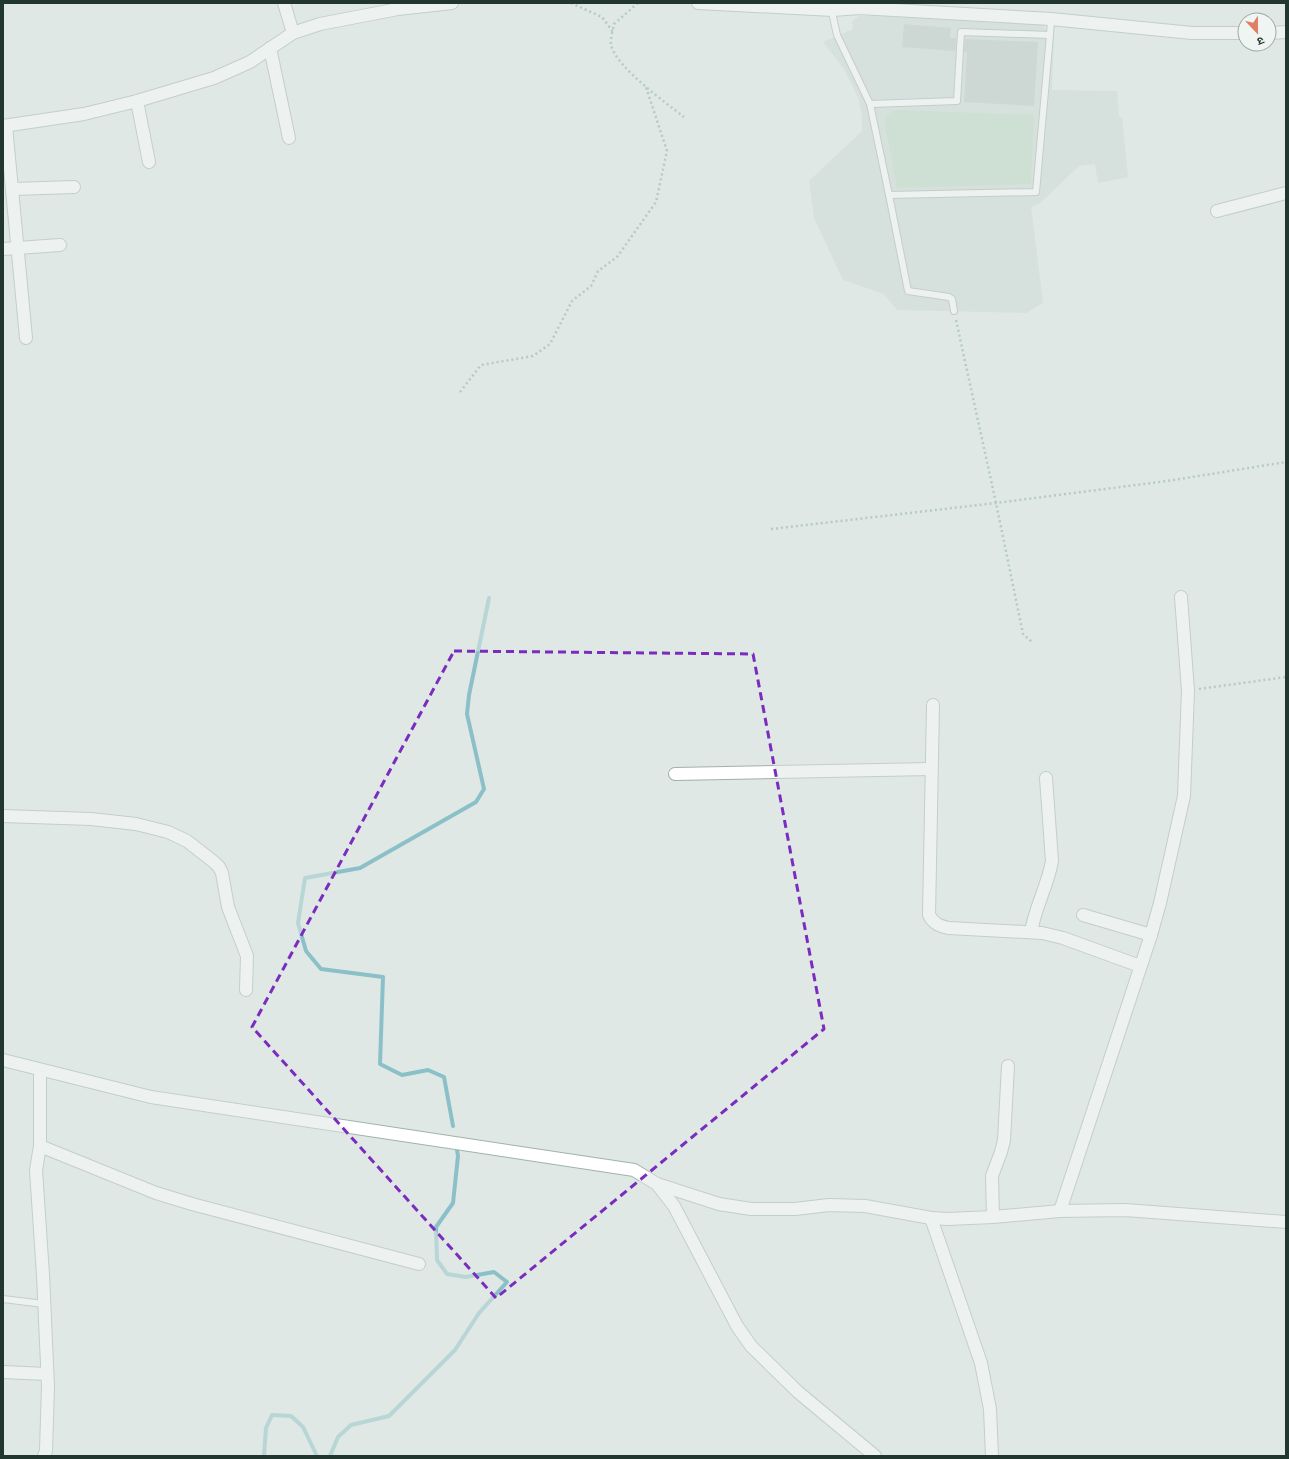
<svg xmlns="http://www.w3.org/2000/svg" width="1289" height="1459" font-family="'Noto Sans','Noto Sans Devanagari',sans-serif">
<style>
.built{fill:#cdd8d3}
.green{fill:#bad7c1}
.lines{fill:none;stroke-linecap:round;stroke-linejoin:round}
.stream{stroke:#8cc0c8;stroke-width:4}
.building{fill:#b8c5c0}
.lane-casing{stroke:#a3afaa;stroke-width:8}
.street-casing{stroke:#a3afaa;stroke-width:14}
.secondary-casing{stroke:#9fb3ab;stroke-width:14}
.path{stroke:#83a89b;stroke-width:2.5;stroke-dasharray:2 3;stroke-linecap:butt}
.lane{stroke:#fff;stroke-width:6}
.street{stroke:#fff;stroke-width:12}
.secondary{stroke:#fff;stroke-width:12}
.marked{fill:none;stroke:#7b2cbf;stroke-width:3;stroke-dasharray:8 5;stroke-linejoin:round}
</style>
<rect width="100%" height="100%" fill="#dfe8e4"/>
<path class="built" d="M910,15L1042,22L1046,30L1054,31L1052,90L1117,91L1119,116L1122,118L1128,177L1098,183L1095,164L1079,166L1040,203L1031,207L1043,303L1026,313L897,310L884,294L843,280L814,218L809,181L862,131V117L859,99L844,69L823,42L853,29L852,21L859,16Z"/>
<path class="green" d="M895,110L1034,115L1031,184L897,188L884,120Z"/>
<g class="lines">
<g class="stream">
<path d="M453,1126L444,1077L428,1070L402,1075L380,1064L383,977L321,969L306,951L298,923L305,878L360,868L476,802L484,789L467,714L469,695L489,598"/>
<path d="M264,1456L266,1428L272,1415L291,1416L303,1427L317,1456"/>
<path d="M330,1456L338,1437L351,1425L389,1416L455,1350L479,1313L507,1282L494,1272L466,1277L447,1274L437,1260L436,1227L453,1203L458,1156L457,1150"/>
</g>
</g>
<g class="building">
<path d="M904,24L951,28L950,38H956L955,51L902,47Z"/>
<path d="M965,39L1038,42L1034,106L964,102L967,52H964Z"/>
</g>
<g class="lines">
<defs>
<g id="lane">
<path d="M830,3L837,35L870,104L889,195L1036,192L1050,35L961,32L957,101L870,104"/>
<path d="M1050,35L1051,19"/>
<path d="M889,195L908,291L949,297L952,299L954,311"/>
<path d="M3,1299L44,1304"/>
</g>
<g id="street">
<path d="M284,3L293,33"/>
<path d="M698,3L833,10L859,8L1051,19L1192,33H1245"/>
<path d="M1269,33L1286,32"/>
<path d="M270,48L289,138"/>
<path d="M137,101L149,162"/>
<path d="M3,126L84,114L137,101L214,78L250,62L293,33L320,24L398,9L452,3"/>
<path d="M6,126L26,338"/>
<path d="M13,189L74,187"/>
<path d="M1217,211L1286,193"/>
<path d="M3,249L60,245"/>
<path d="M933,705L929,915C934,924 939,926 949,928L1042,933L1063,938L1140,966"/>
<path d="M675,774L931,769"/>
<path d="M3,816L91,819L136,824L168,832L187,841L214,862L219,867L222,873L228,907L247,956L246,990"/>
<path d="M1083,915L1151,935"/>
<path d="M1031,932C1035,907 1048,885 1052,861L1046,778"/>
<path d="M40,1146L156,1193L192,1204L419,1264"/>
<path d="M657,1184L719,1204L751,1209H795L829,1205L865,1206L931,1218L948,1219L993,1217L1060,1211L1125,1210L1286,1222"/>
<path d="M1060,1211L1151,935L1160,903L1184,796L1188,691L1181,597"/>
<path d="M993,1217L992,1176L1001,1152L1004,1140L1008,1066"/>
<path d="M931,1218L981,1363L990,1409L992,1456"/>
<path d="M3,1372L47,1374"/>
</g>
<g id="secondary">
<path d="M3,1060L151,1097L634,1170L657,1184L674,1206L737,1326L751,1346L798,1392L875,1456"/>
<path d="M40,1070V1146L36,1170L43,1275L48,1386L46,1451L44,1456"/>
</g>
</defs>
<use href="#lane" class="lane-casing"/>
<use href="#street" class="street-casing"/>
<use href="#secondary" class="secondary-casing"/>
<g class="path">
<path d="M571,3L602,17L613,32"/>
<path d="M638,3L614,24C613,30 610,40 611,45C616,67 666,103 684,117"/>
<path d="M956,320L996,503L1023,634L1032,642"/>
<path d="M460,392L481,365L533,356L550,344L572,301L591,286L598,271L617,257L656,202L667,151L646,87"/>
<path d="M771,529L996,503L1167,481L1286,462"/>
<path d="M1199,689L1286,677"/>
</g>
<use href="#lane" class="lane"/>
<use href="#street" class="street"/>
<use href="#secondary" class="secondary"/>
</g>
<path d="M0 0H1289V1459H0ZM454,651L753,654L824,1029L496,1298L252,1027Z" fill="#dfe8e4" fill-opacity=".55" fill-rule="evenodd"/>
<path class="marked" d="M454,651L753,654L824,1029L496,1298L252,1027Z"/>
<rect width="1289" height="1459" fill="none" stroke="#223630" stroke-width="8"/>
<g transform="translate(1257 32) rotate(158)"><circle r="19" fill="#eff5f2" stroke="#9da9a4"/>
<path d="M0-3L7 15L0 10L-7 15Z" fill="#e17f64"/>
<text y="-6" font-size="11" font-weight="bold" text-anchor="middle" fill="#223630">उ</text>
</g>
</svg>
